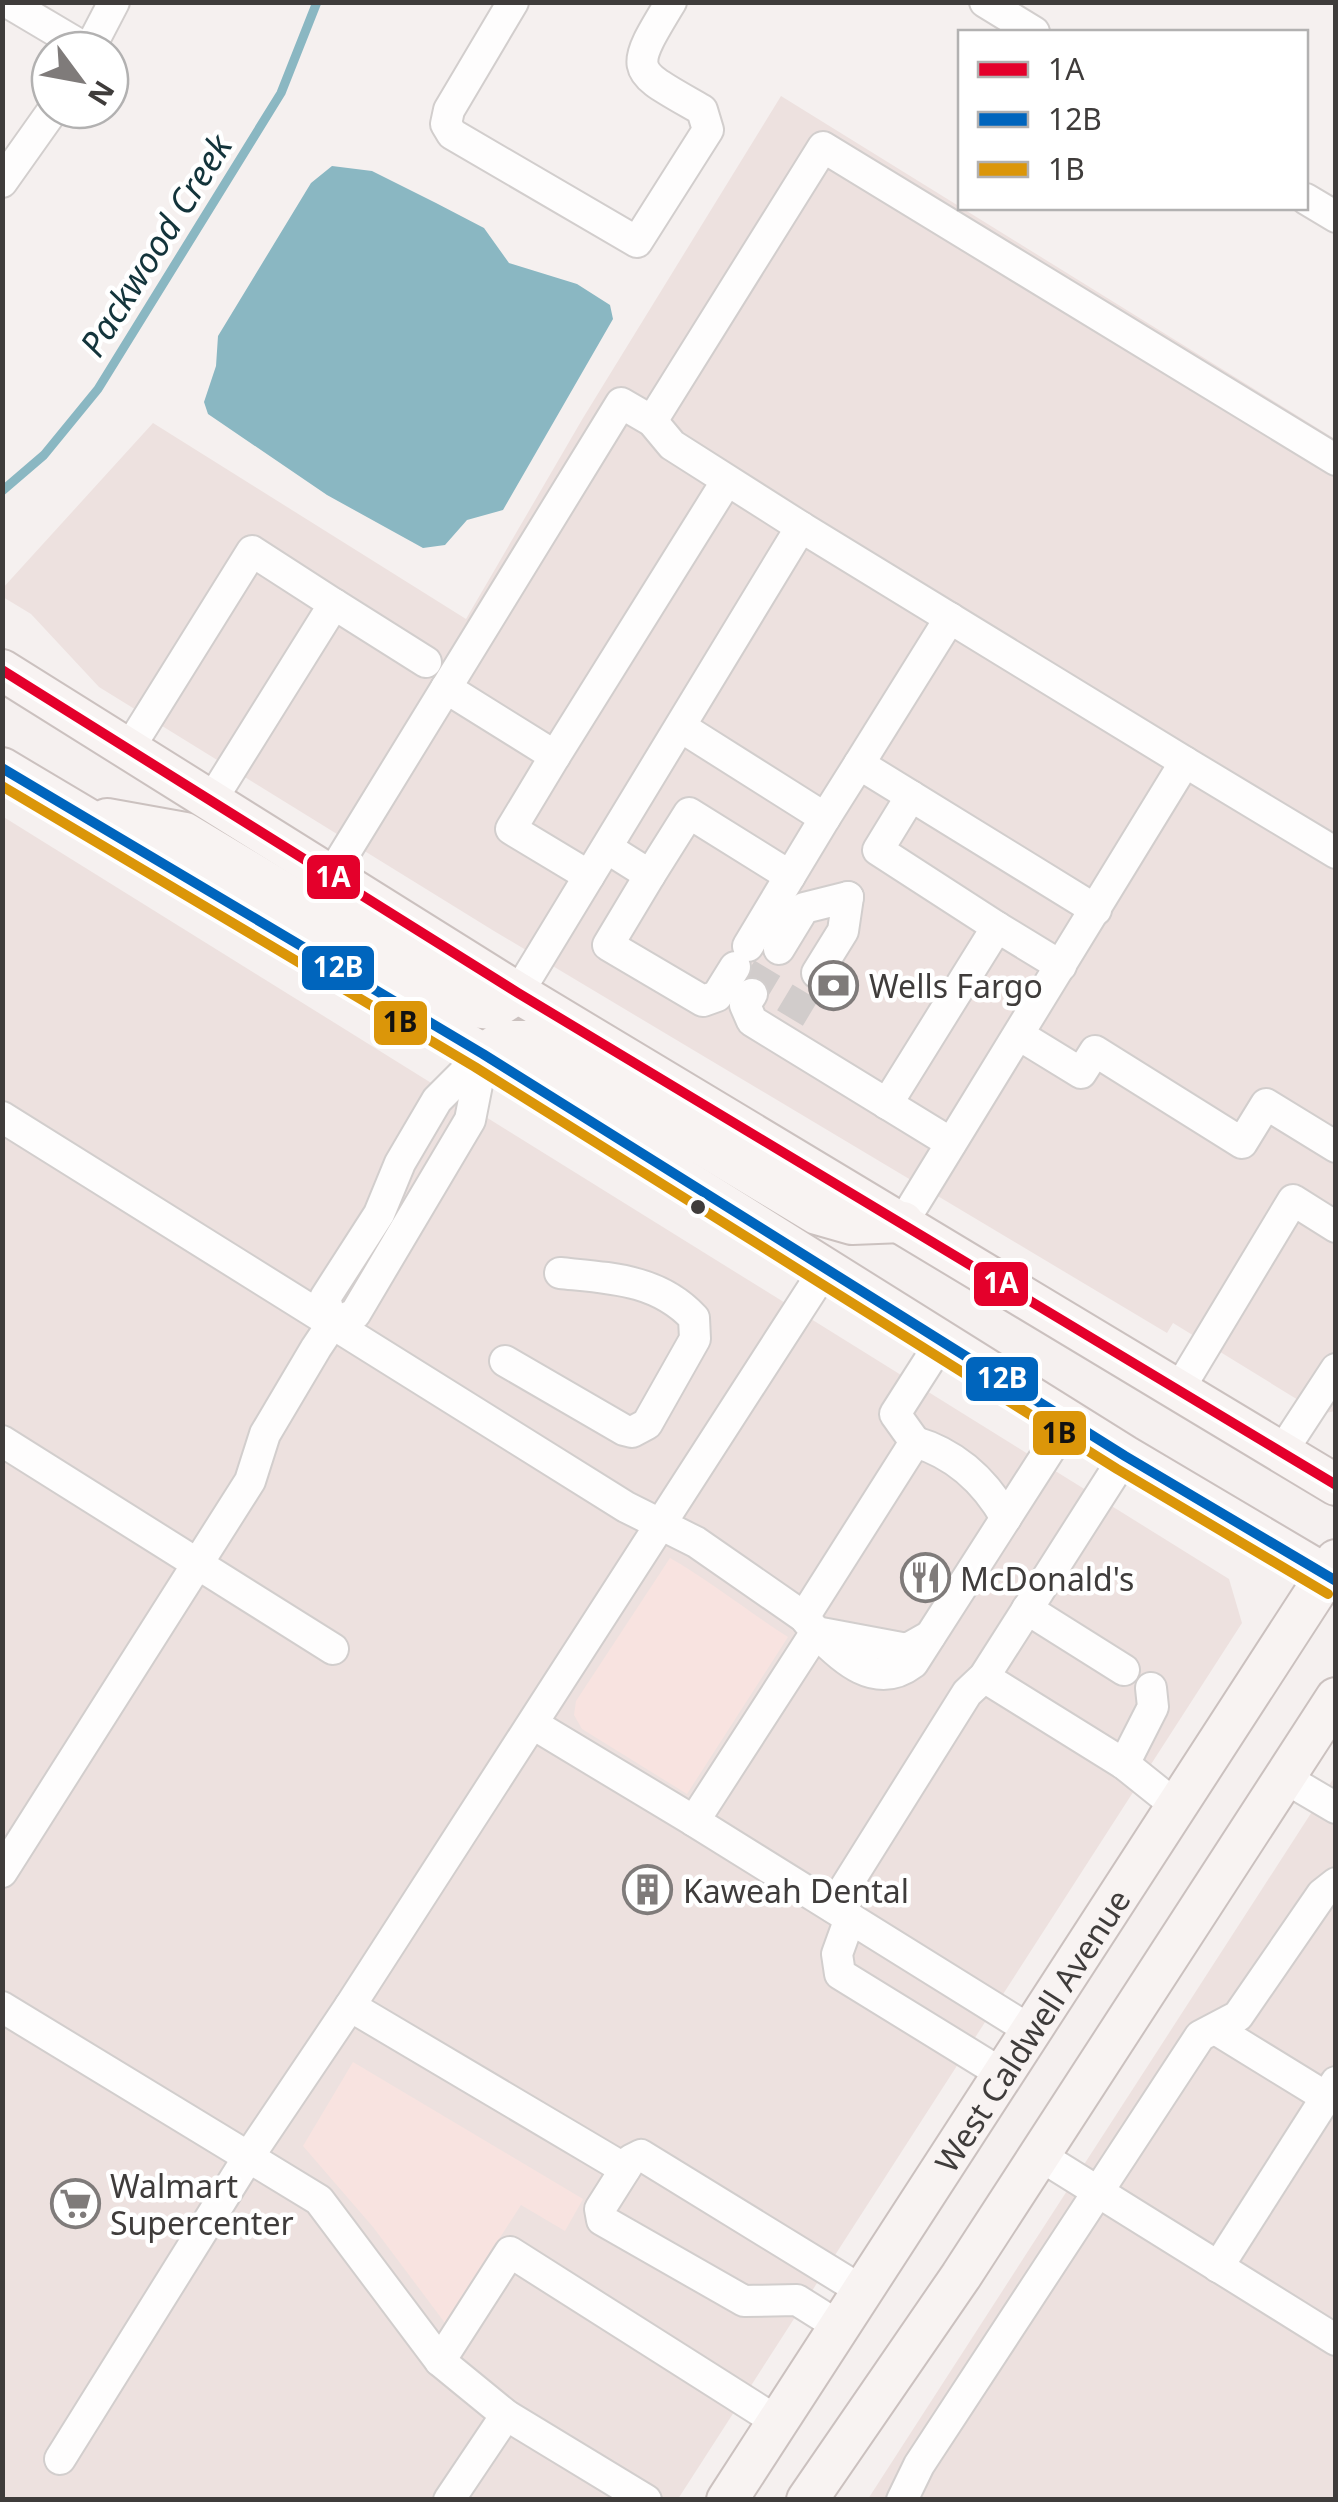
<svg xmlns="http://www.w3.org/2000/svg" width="1338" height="2502" font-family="'Noto Sans',sans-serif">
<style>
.built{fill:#ede1df}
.green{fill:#f8e3e0}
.water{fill:#8ab7c2}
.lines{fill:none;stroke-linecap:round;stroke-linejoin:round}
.stream{stroke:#8ab7c2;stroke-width:9}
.minor-tunnel{stroke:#d1cccb;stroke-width:30;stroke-dasharray:30 15;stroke-linecap:butt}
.minor-casing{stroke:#d2cecd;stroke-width:34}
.major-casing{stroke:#cbc1bf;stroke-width:44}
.minor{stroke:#fefdfd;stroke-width:30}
.major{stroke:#f8f3f2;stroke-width:40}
.bus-1-casing{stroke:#fff;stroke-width:18}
.bus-2-casing{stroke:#fff;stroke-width:18}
.bus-3-casing{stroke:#fff;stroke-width:18}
.bus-1{stroke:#e4002b;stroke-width:10}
.bus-2{stroke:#0065bd;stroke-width:10}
.bus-3{stroke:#db9609;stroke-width:10}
.bus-dot{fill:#3f3c3b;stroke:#fff;stroke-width:4}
.labels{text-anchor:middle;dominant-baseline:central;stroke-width:9;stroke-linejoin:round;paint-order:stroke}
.poi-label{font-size:32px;fill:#3f3c3b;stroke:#fff;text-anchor:start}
.street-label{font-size:32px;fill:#3f3c3b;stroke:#fff}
.water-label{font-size:35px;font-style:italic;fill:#13343b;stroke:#fff}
.line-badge{stroke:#fff;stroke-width:4}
.badge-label{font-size:28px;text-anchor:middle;font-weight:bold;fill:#fff}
.pale-badge-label{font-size:28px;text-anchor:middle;font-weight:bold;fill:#111}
</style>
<rect width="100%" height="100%" fill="#f5f0ef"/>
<g class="built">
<path d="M781,96L1335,439V1411L1321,1414L1173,1323L1167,1333L494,931L99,687L31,614L3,597L2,589L153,423L466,619L583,418Z"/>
<path d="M2,816L1229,1579L1242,1623L678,2499H3Z"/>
<path d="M1335,1776V2499H868Z"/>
</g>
<g class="green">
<path d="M670,1558C712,1582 747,1611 788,1637L687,1794L582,1729L574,1715L576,1701Z"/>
<path d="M353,2062L583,2199L565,2231L521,2205L445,2323L373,2227L303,2146Z"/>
</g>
<path class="water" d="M332,166L372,171L436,203L484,228L509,263L577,284L610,305L613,319L503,510L467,520L445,545L423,548L327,495L208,414L204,402L216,366L218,336L311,183Z"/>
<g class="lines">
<path class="stream" d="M2,491L44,455L98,389L281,93L317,2"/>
<g class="minor-tunnel">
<path d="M752,994L779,949"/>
<path d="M790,1018L817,973"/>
</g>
<defs>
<g id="minor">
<path d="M7,2L88,50"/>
<path d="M513,2L449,110L446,124L452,134L637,242L708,130L702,110C631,69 627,74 671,2"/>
<path d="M985,2L1034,32"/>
<path d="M89,50L114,2"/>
<path d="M2,182L53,110"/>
<path d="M1306,199L1336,217"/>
<path d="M652,421L823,147L1336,460"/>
<path d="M334,604L426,662"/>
<path d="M446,688L555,756L511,829L589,876"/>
<path d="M681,727L825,818L859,764L911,796"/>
<path d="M128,750L252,551L334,604L211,801"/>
<path d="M555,756L726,482"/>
<path d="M859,764L950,618"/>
<path d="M607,848L650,875L689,813L790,876L825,818"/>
<path d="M650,875L608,945L703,1001L717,996L735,967"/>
<path d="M330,877L621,403L652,421L672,445L801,527"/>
<path d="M997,927L878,850L911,796L1096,910"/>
<path d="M748,946L790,876"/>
<path d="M779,949L804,908L848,897"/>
<path d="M817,973L843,931L848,897"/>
<path d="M518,993L801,527L1185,762"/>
<path d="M752,994L745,1005L752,1021L951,1143"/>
<path d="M1019,1035L1081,1073L1095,1051L1242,1143L1266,1104L1336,1147"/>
<path d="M887,1104L997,927L1061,966"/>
<path d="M2,1117L626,1507L696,1542L804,1617L816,1632L694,1821L533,1724"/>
<path d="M903,1222L1185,762L1336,853"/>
<path d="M332,1324L325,1298L379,1214L400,1163L437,1100L483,1054"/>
<path d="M505,1361L624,1430L632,1432L647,1424L695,1339L694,1318C658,1279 609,1278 560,1273"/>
<path d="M1178,1391L1293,1200L1336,1227"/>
<path d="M2,1441L333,1649"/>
<path d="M915,1442C956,1454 985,1481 1006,1518"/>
<path d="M1281,1453L1336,1369"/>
<path d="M1027,1609L1124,1670"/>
<path d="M804,1617L915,1442L895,1414L941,1342"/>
<path d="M816,1632C842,1659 876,1691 913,1663L1068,1421"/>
<path d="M816,1632L907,1649L930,1636"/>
<path d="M984,1677L1124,1764L1179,1808"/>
<path d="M1124,1764L1153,1707L1151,1688"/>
<path d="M1285,1778L1336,1808"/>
<path d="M694,1821L1033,2032"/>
<path d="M2,1872L250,1481L265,1434L316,1348L332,1324L355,1314L470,1120L483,1054"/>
<path d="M833,1907L967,1693L984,1677L1125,1456"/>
<path d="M850,1918L837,1954L840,1974L1004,2075"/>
<path d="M350,2006L625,2169"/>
<path d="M2,2007L319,2200L440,2361L506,2415L646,2500"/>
<path d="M1217,2030L1326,2097"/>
<path d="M1039,2155L1336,2340"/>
<path d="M1218,2267L1336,2082"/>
<path d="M840,2327L797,2300L744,2301L602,2220L600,2209L631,2160L641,2155L864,2292"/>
<path d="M440,2361L510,2252L778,2422"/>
<path d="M60,2459L249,2156L350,2006L825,1269"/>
<path d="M449,2500L506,2415"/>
<path d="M902,2500L919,2465L1200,2036L1238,2016L1322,1894L1336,1883"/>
</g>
<g id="major">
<path d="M2,670L518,993L1336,1485"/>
<path d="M2,768L483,1054L1125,1456L1336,1581"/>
<path d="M107,819L185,833L473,1007L493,1009L518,993"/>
<path d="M483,1054L503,1041H530L817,1214L852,1224L903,1222"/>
<path id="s1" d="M727,2500L1336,1560"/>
<path d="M807,2500L961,2276L1336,1698"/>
</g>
</defs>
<use href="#minor" class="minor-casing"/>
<use href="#major" class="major-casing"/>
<use href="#minor" class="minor"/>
<use href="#major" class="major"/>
<defs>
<path id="bus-1" d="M2,670L518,993L1336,1485"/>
<path id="bus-2" d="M2,768L483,1054L1125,1456L1336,1581"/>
<path id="bus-3" d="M2,786L475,1067L1117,1469L1328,1594"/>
</defs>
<use href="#bus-1" class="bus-1-casing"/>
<use href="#bus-2" class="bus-2-casing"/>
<use href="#bus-3" class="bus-3-casing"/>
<use href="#bus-1" class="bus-1"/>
<use href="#bus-2" class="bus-2"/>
<use href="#bus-3" class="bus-3"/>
</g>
<defs>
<symbol id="bank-ring" viewBox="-11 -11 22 22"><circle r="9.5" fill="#fff" stroke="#7f7b7a" stroke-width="1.5"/><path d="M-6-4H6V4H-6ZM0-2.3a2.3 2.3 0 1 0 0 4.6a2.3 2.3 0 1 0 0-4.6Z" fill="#7f7b7a"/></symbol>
<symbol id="restaurant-ring" viewBox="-11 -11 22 22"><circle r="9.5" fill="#fff" stroke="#7f7b7a" stroke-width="1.5"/><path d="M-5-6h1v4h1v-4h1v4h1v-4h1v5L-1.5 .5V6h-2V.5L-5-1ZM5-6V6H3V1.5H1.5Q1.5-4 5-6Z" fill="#7f7b7a"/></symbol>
<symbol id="building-ring" viewBox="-11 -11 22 22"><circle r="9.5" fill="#fff" stroke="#7f7b7a" stroke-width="1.5"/><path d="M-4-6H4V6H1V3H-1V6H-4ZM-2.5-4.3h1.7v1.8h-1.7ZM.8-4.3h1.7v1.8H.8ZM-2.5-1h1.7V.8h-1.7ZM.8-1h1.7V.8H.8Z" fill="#7f7b7a"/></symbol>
<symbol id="supermarket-ring" viewBox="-11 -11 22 22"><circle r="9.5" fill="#fff" stroke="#7f7b7a" stroke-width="1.5"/><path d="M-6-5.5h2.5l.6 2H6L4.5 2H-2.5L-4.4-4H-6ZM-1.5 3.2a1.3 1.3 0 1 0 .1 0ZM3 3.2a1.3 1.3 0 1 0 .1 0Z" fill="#7f7b7a"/></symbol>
</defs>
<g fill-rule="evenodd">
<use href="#bank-ring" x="806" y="958" width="55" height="55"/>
<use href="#restaurant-ring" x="898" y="1550" width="55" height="55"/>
<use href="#building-ring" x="620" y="1862" width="55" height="55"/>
<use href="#supermarket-ring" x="48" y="2176" width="55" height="55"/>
</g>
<circle class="bus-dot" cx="698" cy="1207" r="9"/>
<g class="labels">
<g class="poi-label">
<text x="869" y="985">Wells Fargo</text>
<text x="960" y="1578">McDonald's</text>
<text x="683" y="1890">Kaweah Dental</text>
<text x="110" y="2185">Walmart<tspan x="110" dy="37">Supercenter</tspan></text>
</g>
<g class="street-label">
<text stroke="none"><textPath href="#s1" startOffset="560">West Caldwell Avenue</textPath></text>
</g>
<g class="water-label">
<text transform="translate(155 245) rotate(-58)">Packwood Creek</text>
</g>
</g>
<g class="line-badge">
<rect x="305" y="853" width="57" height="48" rx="10" fill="#e4002b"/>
<rect x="300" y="944" width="76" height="48" rx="10" fill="#0065bd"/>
<rect x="372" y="999" width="57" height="48" rx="10" fill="#db9609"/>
<rect x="972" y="1260" width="58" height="48" rx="10" fill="#e4002b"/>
<rect x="964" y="1355" width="76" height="48" rx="10" fill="#0065bd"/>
<rect x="1031" y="1409" width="57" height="48" rx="10" fill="#db9609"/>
</g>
<g class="badge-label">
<text x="333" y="887">1A</text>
<text x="338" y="977">12B</text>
<text x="1001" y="1293">1A</text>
<text x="1002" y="1388">12B</text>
</g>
<g class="pale-badge-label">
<text x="400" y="1032">1B</text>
<text x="1059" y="1443">1B</text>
</g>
<rect width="1338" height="2502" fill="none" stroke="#3f3c3b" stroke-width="10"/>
<rect x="958" y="30" width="350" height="180" fill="#ffffff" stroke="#b2b1b1" stroke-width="2.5"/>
<rect x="978" y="62" width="50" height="15" fill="#e4002b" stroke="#b2b1b1" stroke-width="2.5"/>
<text x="1048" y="80" font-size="30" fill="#3f3c3b">1A</text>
<rect x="978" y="112" width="50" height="15" fill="#0065bd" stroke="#b2b1b1" stroke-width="2.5"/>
<text x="1048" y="130" font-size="30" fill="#3f3c3b">12B</text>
<rect x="978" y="162" width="50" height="15" fill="#db9609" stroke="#b2b1b1" stroke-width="2.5"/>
<text x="1048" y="180" font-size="30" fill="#3f3c3b">1B</text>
<g transform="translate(80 80) rotate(122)"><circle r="48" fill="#ffffff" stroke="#b2b1b1" stroke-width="2.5"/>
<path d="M0-8L18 38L0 25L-18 38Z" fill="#7f7b7a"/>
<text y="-15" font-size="28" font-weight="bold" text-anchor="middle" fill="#3f3c3b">N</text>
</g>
</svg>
